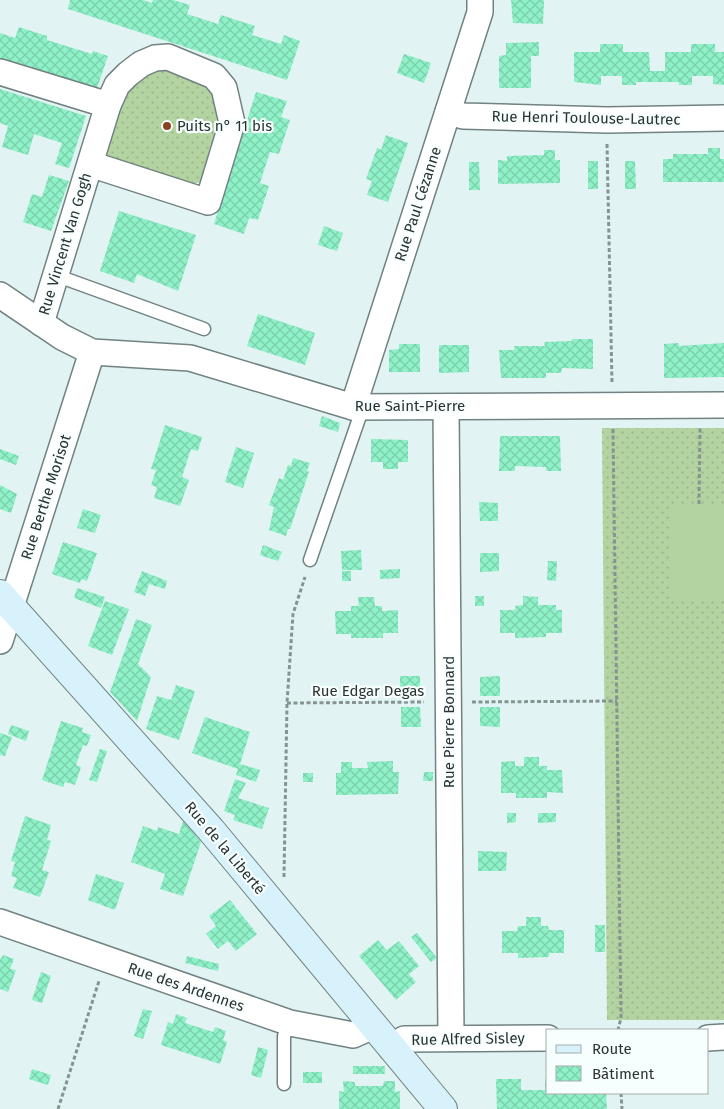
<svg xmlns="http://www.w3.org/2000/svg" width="724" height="1109" font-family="'Fira Sans',sans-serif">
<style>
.grass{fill:url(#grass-dots)}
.garden{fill:#b3d3a1}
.building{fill:url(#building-cross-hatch)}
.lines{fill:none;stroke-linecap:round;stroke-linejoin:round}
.lane-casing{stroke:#708281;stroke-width:15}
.street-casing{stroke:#708281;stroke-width:28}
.secondary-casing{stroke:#708281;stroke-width:30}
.path{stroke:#869393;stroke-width:3;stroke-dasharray:4 2.5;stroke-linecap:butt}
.lane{stroke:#fff;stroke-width:12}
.street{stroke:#fff;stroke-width:25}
.secondary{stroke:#d8f2fc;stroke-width:28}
.poi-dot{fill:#8a4321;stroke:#f7fefe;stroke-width:2}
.labels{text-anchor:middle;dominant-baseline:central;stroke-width:4.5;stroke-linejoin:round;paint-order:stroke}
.street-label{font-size:15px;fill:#2b3232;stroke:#f7fefe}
.poi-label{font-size:15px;fill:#2b3232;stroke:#f7fefe;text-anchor:start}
</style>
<defs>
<pattern id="grass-dots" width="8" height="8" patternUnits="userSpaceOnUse" patternTransform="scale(1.25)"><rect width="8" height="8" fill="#b3d3a1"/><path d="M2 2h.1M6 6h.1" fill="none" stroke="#9ab68b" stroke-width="1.8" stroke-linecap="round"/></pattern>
<pattern id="building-cross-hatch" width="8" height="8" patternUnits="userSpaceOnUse" patternTransform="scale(1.25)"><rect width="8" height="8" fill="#8ef1c7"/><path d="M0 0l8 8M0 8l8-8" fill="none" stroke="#7bcfab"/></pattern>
</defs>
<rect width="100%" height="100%" fill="#e1f4f3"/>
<g class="grass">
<path d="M164,69L206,84L218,101L222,117L207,174L200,182L188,185L104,155C117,117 120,80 164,69Z"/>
<path d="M602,428H724V1020H607Z"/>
</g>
<path class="garden" d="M671,504L724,505V600H670Z"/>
<g class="building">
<path d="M70,0H143L152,3L153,0H173L190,5L187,14L218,24L221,15L255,26L252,35L281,44L284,35L300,41L287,80L68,9Z"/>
<path d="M511,0H544L543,24L513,23Z"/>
<path d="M19,27L47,36V40L92,54L93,51L108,56L96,91L0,60V33L15,38Z"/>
<path d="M539,42V56H531V88H499V56L506,55V43Z"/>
<path d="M600,44H623V52H649L650,71H665V52H691V44H715V52H724V85L713,84V76H692V85H679V82H636V85H622V76H601V85L574,82V52H600Z"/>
<path d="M404,54L431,63L424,83L397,73Z"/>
<path d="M0,89L86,116L69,168L55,164L62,143L34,134L28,155L2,147L8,126L0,123Z"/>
<path d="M256,92L287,101L281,117L290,120L279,154L270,152L260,183L269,186L258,220L249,218L244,234L214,224Z"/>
<path d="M386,135L408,143L388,202L367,195L372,181L366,179L377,148L381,150Z"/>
<path d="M708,148H720V159H724V182H663V159H673V154H708Z"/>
<path d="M544,150H555V160H560V183L498,184V160L507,161V156L544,155Z"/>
<rect x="588" y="161" width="10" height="28"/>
<path d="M625,161H635L636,189H625Z"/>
<path d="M469,162H479L480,190H469Z"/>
<path d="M49,175L69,181L51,231L23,222L32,194L42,197Z"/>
<path d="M119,211L196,235L178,291L137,274L134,283L100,271Z"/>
<path d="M324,226L343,233L337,251L318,245Z"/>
<path d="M258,314L315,333L305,365L247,346Z"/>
<path d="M572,339H593V369L562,368L561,373H546V378H501L499,350H514V346H545L544,342L572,341Z"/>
<path d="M679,343V346L724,343V377L664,378V344Z"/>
<path d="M399,344H420V372H389V350L399,349Z"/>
<path d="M439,345H469V372L439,373Z"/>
<path d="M322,416L340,423L338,432L319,426Z"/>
<path d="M165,425L202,437L198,451L191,449L182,477L189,480L180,506L154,498L157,487L151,485L156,470L151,469Z"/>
<path d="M500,436H560L561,471H546V467L515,466V471H499Z"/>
<path d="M371,439L408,440V462H398V469H383V462H371Z"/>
<path d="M236,447L254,453L243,488L225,482Z"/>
<path d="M0,449L19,456L16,465L0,459Z"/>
<path d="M293,458L310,463L307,471L309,472L290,529H288L286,536L269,530L274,507L269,505L279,478L283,480L288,465L291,466Z"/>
<path d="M0,485L17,494L11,513L0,509Z"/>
<path d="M479,502L498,503V521H480Z"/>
<path d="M83,509L101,515L95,533L77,528Z"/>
<path d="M63,542L97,553L87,581L81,579L80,583L52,574Z"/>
<path d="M263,545L282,552L278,561L260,555Z"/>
<path d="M361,550L362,570H342L341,551Z"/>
<path d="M480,553H499V571L480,572Z"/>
<path d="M548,561H557L556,581L547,580Z"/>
<path d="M400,569V578L380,579V570Z"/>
<path d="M142,571L167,581L165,589L149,584L145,596L134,592Z"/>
<rect x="342" y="571" width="9" height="10"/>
<path d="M77,588L105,597L101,608L74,598Z"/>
<rect x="475" y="596" width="9" height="10"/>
<path d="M523,596L538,597V605H556V610H562V633H546V637L515,638V633H500V610H515V606L523,605Z"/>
<path d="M358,597H374L375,606H382V611L398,610V633H383V638H351V634H336L335,611H351V606H359Z"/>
<path d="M105,601L129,609L112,655L88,646Z"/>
<path d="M136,619L152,625L138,664L151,677L137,721L110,692Z"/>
<rect x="400" y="676" width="20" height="20"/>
<path d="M500,676V696H480V677Z"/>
<path d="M176,685L195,691L179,740L146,729L157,696L171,700Z"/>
<path d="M401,707H420L421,727H401Z"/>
<path d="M480,707H500V727L480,726Z"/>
<path d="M205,717L250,732L240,764L260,770L256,782L236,775L238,769L192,753Z"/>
<path d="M61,721L83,728L82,732L91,735L87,746L83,745L76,765L81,767L75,785L65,782L63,787L42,780Z"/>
<path d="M11,725L29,731L26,741L8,734Z"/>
<path d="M0,733L12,737L5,756L0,755Z"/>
<path d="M100,749L107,751L97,782L89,780Z"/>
<path d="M524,757H539V766H547V770H562L563,793L547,792V798H516V793H501V762L515,761V766H524Z"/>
<path d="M393,761V772H399L398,794L336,795V773H341V762H352V768H368L367,762Z"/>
<path d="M424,772H433V781H423Z"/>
<rect x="303" y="773" width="10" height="9"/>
<path d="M235,779L246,783L238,798L269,808L262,829L233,820L235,815L224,811Z"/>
<path d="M507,813H516V822L507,823Z"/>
<path d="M538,813H556V822L538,823Z"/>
<path d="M25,816L51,825L47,840L51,841L42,870L49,872L40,897L13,888L17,878L11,876L15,862L11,861Z"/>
<path d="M183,821L201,842L183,896L160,889L165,874L131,862L143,826L157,831L158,827L179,834Z"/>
<path d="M478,851L507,852L506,871H478Z"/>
<path d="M96,874L124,883L115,910L88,900Z"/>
<path d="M230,900L257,934L236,951L228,941L218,949L206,934L216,926L209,916Z"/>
<path d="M526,917H541V926H548L549,930H564V953H549V957L518,958V953H502V931H517L518,926H526Z"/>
<rect x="595" y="925" width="10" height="27"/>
<path d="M417,933L437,958L431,962L411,937Z"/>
<path d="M378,940L387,950L399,941L419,966L409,974L416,982L396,1000L359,956Z"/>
<path d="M3,955L14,959L10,969L16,970L8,992L0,989V960Z"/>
<path d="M187,956L219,964L218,971L185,963Z"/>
<path d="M41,972L51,976L42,1003L32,1000Z"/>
<path d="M143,1009L152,1011L143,1039L134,1036Z"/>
<path d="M176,1014L187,1018L185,1023L213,1032L215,1027L226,1031L223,1040L227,1042L220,1064L161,1045L168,1022L173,1024Z"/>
<path d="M258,1047L268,1050L261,1078L251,1075Z"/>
<rect x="353" y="1066" width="32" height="8"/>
<path d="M32,1069L51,1075L48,1085L29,1079Z"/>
<rect x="303" y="1072" width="19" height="11"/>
<path d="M496,1079H521V1090H545V1079H548V1093H606L607,1109H497Z"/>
<path d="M343,1081L355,1082V1086H383L384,1081H395V1092L400,1091V1109H339V1091L344,1092Z"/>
</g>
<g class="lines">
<defs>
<g id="lane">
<path d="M55,275L204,329"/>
<path d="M310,560L363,407"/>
<path d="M284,1084V1036L290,1023"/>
</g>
<g id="street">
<path d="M0,72L108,105"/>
<path d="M448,112L463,116L607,120L724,118"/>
<path d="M0,295L62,337L92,352L190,358L353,407L724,405"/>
<path d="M41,323L108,105L117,85L128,74L141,64L155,58L168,57L214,76L224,88L232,123L208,202L90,164"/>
<path d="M353,407L480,12V0"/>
<path d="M446,407L451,1037"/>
<path d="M0,641L92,352"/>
<path d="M0,922L290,1023L353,1035L373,1026"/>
<path d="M708,1038L724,1037"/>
<path d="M391,1048L404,1039L548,1038"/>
</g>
<path id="secondary" d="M0,594L211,830L443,1109"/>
</defs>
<use href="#lane" class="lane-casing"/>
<use href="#street" class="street-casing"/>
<use href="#secondary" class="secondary-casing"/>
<g class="path">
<path d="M607,144L612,383"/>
<path d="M613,429L621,1018L618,1030"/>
<path d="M699,504L700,428"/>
<path d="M472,702L617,701"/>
<path d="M287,703L424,702"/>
<path d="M284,877L287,703L293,614L305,577"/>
<path d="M621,1093L622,1109"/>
<path d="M58,1109L99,981"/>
</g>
<use href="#lane" class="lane"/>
<use href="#street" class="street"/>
<use href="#secondary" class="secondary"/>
</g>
<circle class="poi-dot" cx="167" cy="126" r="5"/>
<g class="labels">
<g class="street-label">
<text transform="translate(586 118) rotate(1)">Rue Henri Toulouse-Lautrec</text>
<text transform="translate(418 204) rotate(-72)">Rue Paul Cézanne</text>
<text transform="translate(65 244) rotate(-73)">Rue Vincent Van Gogh</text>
<text x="410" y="406">Rue Saint-Pierre</text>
<text transform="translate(46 497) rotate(-72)">Rue Berthe Morisot</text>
<text x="368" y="691">Rue Edgar Degas</text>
<text transform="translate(449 722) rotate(-90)">Rue Pierre Bonnard</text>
<text transform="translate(225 848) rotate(50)">Rue de la Liberté</text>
<text transform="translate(186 987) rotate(19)">Rue des Ardennes</text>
<text transform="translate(468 1039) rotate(-1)">Rue Alfred Sisley</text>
</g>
<g class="poi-label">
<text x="177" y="126">Puits n° 11 bis</text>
</g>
</g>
<rect x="546" y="1029" width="162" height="65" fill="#f7fefe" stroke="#a5acac"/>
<rect x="556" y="1045" width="25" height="8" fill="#d8f2fc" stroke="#a5acac"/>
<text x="592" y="1054" font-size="15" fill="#2b3232">Route</text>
<rect x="556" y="1066" width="25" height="15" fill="url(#building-cross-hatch)" stroke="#a5acac"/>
<text x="592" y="1079" font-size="15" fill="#2b3232">Bâtiment</text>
</svg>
